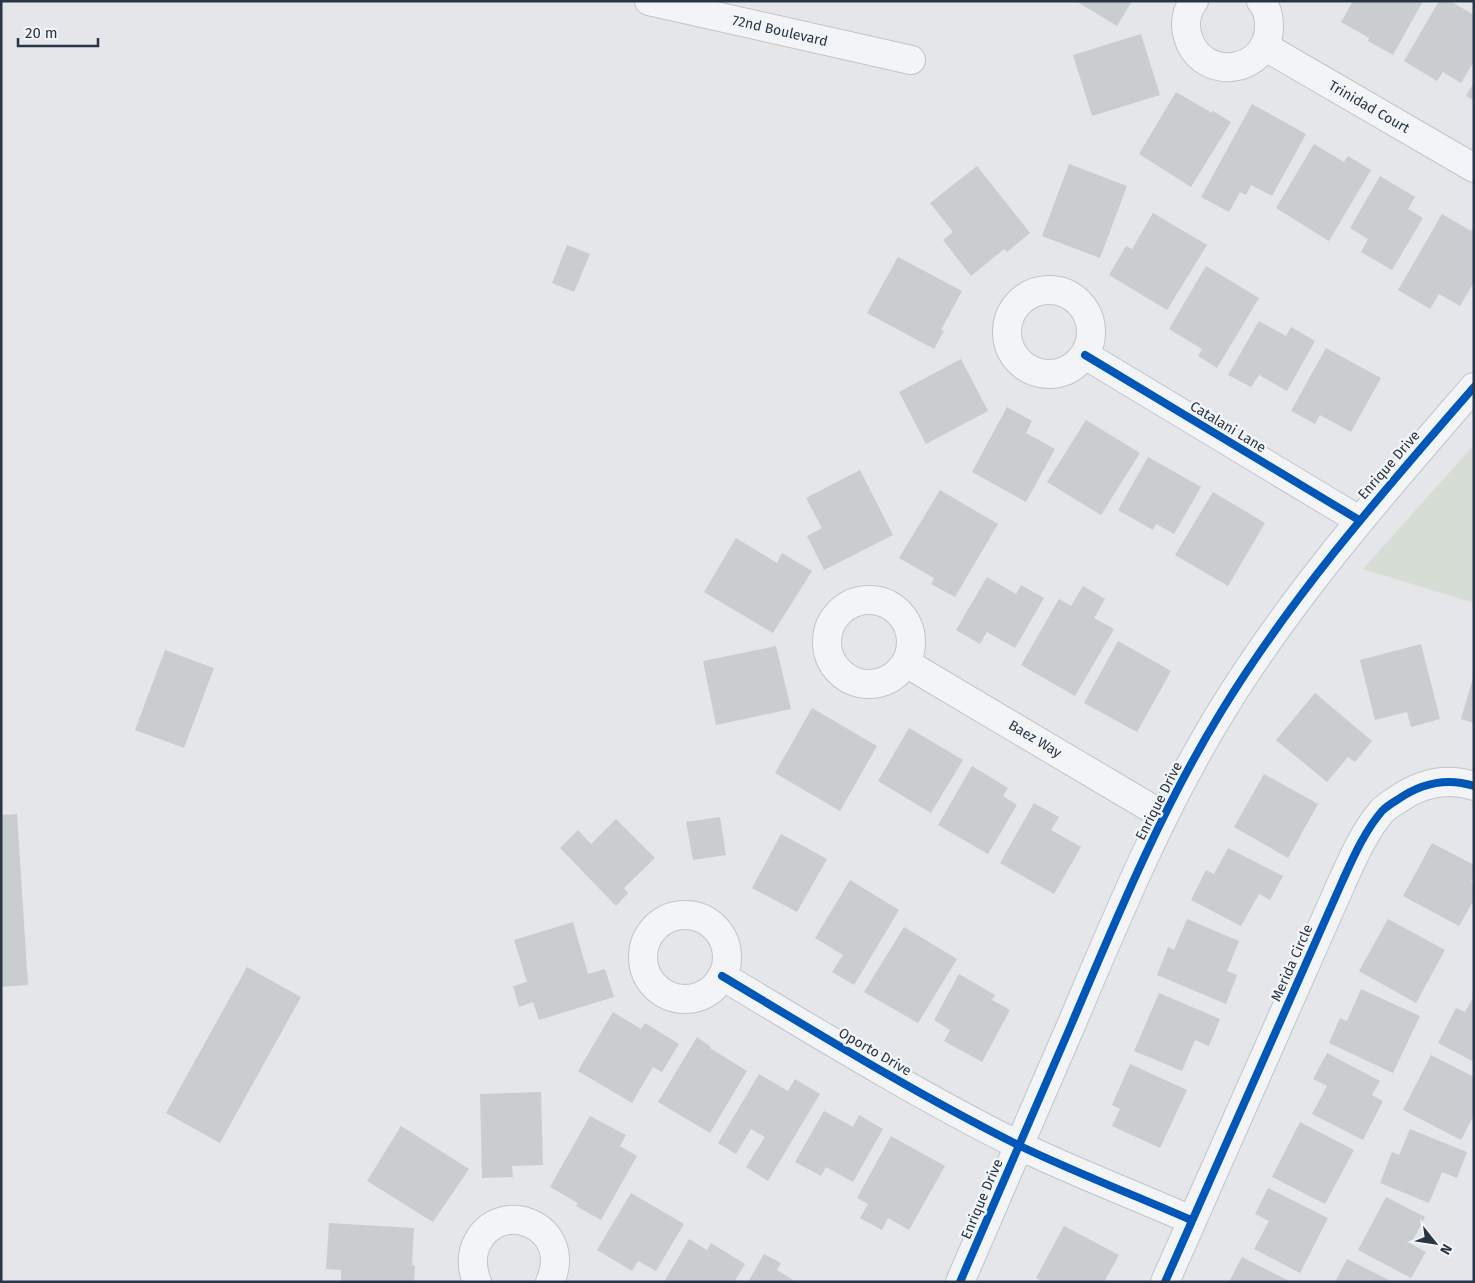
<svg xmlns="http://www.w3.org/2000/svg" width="1475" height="1283" font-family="'Fira Sans',sans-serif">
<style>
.green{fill:#d5ddd4}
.building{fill:#c9cdd0}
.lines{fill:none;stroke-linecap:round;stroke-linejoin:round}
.minor-casing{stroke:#c2c4c7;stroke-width:30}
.tertiary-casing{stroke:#c2c4c7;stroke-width:30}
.minor{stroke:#f3f4f6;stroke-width:28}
.tertiary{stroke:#f3f4f6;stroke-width:28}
.cycleway-casing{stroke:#f2f5f8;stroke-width:11}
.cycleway{stroke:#0057b8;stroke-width:8}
.labels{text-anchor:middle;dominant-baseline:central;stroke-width:5;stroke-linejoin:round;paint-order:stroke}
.street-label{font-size:14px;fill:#293444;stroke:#f2f5f8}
</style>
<rect width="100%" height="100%" fill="#e4e6e9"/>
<path class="green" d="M1474,445V603L1363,569Z"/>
<g class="building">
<path d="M1076,1H1132L1117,26Z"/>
<path d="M1353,1H1423L1393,55L1368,41L1369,38L1341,22Z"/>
<path d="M1439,1H1450L1474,15V61L1461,83L1443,72L1437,81L1404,61Z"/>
<path d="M1141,34L1160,95L1092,116L1073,55Z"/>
<path d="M1474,82V100L1466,96Z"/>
<path d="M1176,92L1212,113L1213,111L1231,122L1191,187L1139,154Z"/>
<path d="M1252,104L1306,134L1272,196L1251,185L1246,195L1240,192L1229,212L1201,197Z"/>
<path d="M1314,144L1344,162L1348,156L1371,170L1329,241L1276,208Z"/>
<path d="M1069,164L1127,186L1100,258L1042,236Z"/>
<path d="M977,166L1030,233L1007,252L1004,249L971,276L943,240L953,232L930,203Z"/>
<path d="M1380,176L1415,197L1408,209L1423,218L1392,270L1361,252L1368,239L1350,228Z"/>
<path d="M1153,213L1207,245L1167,310L1109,275L1126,246L1132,249Z"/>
<path d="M1442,214L1471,231L1472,228L1474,229V282L1460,306L1439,294L1430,309L1398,290Z"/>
<path d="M567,245L590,254L574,292L552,283Z"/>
<path d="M898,257L962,291L941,330L944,331L934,349L867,313Z"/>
<path d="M1206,266L1259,298L1217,368L1198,356L1202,349L1169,329Z"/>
<path d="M1259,321L1286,336L1291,327L1315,341L1287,391L1259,375L1251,387L1228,375Z"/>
<path d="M1326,348L1381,378L1351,432L1320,415L1315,424L1291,411Z"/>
<path d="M961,359L988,411L926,444L899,392Z"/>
<path d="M1007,407L1032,421L1026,433L1055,449L1026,502L972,472Z"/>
<path d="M1086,420L1140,453L1101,515L1047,482Z"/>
<path d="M1148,457L1201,487L1174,534L1156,524L1153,530L1118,510Z"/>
<path d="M860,470L893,535L824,570L807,536L822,528L806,498Z"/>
<path d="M940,490L998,524L955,597L931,584L934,578L899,558Z"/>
<path d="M1213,492L1265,523L1228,586L1175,555Z"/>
<path d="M736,538L777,563L782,553L812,571L773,633L704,592Z"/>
<path d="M987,577L1016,594L1021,585L1044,598L1015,648L987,632L980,644L956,630Z"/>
<path d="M1083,586L1105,599L1094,618L1114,629L1075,696L1021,665L1059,599L1071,606Z"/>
<path d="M1118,641L1171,671L1137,732L1084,703Z"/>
<path d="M1421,644L1440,719L1411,727L1407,712L1375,720L1360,660Z"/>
<path d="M776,646L791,709L716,725L703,661Z"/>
<path d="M165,650L214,668L184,748L135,730Z"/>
<path d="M1473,678H1474V723L1461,719Z"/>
<path d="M1315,693L1372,741L1355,762L1348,757L1327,782L1276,740Z"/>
<path d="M812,708L877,746L840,811L775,773Z"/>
<path d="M909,728L963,760L931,813L878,781Z"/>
<path d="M972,766L1008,788L1003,796L1017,805L988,854L938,825Z"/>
<path d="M1264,774L1318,804L1288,858L1234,827Z"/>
<path d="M1034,803L1059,817L1051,830L1081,847L1054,894L1000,863Z"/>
<path d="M17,814L28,985L1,987V815Z"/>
<path d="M720,817L726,855L693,860L686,822Z"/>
<path d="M616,819L655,858L624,888L628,893L616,906L560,848L578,830L591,844Z"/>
<path d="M781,834L827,859L797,912L752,888Z"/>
<path d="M1432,843L1474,865V876L1471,881L1474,883V900L1459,926L1403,896Z"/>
<path d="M1228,848L1283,876L1270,900L1259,894L1241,926L1191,900L1206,870L1214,874Z"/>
<path d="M850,880L899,910L854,985L832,972L843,955L815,938Z"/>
<path d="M1187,919L1239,941L1227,971L1237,975L1226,1004L1157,975L1168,947L1174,950Z"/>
<path d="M1388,919L1445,950L1416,1003L1359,971Z"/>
<path d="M573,922L588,974L605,969L614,997L539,1020L533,1002L519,1007L513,986L527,982L514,940Z"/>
<path d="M904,927L957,959L918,1023L864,992Z"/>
<path d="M247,967L301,997L220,1143L166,1113Z"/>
<path d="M959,974L995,995L992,1000L1010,1010L982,1062L944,1041L950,1030L934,1020Z"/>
<path d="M1361,989L1420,1016L1393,1073L1329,1043L1340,1018L1347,1021Z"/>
<path d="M1159,993L1220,1019L1209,1046L1195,1040L1182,1071L1134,1051Z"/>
<path d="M1474,996V1062L1438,1043L1456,1008L1465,1012Z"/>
<path d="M613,1012L641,1029L645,1023L679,1044L662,1072L653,1067L632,1103L578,1071Z"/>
<path d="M697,1037L711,1047L710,1048L747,1071L710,1133L658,1102Z"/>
<path d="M1327,1053L1380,1081L1372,1095L1383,1101L1363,1140L1312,1114L1327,1086L1313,1079Z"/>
<path d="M1431,1055L1474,1077V1115L1461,1140L1403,1110Z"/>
<path d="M1130,1064L1187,1090L1160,1148L1112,1126L1120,1109L1112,1105Z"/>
<path d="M759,1074L788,1091L795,1079L820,1094L768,1181L746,1167L765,1137L751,1129L736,1154L718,1143Z"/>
<path d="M541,1092L543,1165L512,1166L513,1177L482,1178L480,1094Z"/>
<path d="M824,1111L853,1127L859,1115L883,1129L853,1182L826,1167L821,1176L795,1162Z"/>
<path d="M590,1116L626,1135L620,1146L637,1156L601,1220L576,1206L578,1203L550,1187Z"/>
<path d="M1300,1122L1354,1150L1325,1204L1272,1177Z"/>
<path d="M401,1126L469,1169L433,1222L367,1181Z"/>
<path d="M1410,1129L1467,1152L1457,1178L1442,1172L1429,1203L1380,1183L1392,1152L1399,1155Z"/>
<path d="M891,1136L945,1166L909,1230L888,1218L882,1230L860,1218L868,1204L857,1198Z"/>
<path d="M1268,1188L1328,1218L1300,1273L1254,1249L1269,1221L1255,1214Z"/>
<path d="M631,1193L684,1224L656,1271L638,1261L632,1271L597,1250Z"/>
<path d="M1386,1197L1425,1217L1411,1244L1426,1252L1411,1278L1358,1250Z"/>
<path d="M329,1223L414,1228L412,1265L415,1266L414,1282H341V1270L326,1269Z"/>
<path d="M1064,1226L1119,1255L1104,1282H1043L1036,1278Z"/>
<path d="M689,1239L707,1250L711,1243L745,1264L734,1282H664Z"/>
<path d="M764,1254L781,1263L777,1270L796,1282H748Z"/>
<path d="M1242,1257L1291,1282H1229Z"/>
<path d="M1347,1259L1393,1282H1335Z"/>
</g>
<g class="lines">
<defs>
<g id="minor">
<path d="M649,1L911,60"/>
<path d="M1194,1C1186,11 1184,25 1188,37C1202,83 1269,74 1269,26C1269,17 1267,8 1261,1"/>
<path d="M1264,46L1474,168"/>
<circle cx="1049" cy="332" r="42"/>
<path d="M1085,355L1359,520"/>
<circle cx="869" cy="642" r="42"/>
<path d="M906,663L1164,816"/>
<circle cx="685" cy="957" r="42"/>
<path d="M722,976C819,1034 916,1094 1018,1145C1074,1172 1134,1195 1191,1220"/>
<path d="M477,1282C472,1269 471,1257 476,1245C499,1195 575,1226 550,1282"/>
<path d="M1165,1282L1342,882C1353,858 1364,832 1382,811C1386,807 1392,803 1397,800C1421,783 1446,777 1474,786"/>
</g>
<path id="tertiary" d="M960,1282C997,1195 1035,1109 1072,1023C1117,917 1161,810 1221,712C1293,594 1384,491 1474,387"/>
</defs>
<use href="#minor" class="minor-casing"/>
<use href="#tertiary" class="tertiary-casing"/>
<use href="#minor" class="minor"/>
<use href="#tertiary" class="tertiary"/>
<defs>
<g id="cycleway">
<path d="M1085,355L1359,520"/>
<path d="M722,976C819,1034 916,1094 1018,1145C1074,1172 1134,1195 1191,1220"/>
<path d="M960,1282C997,1195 1035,1109 1072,1023C1117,917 1161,810 1221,712C1293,594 1384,491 1474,387"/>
<path d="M1165,1282L1342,882C1353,858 1364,832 1382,811C1386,807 1392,803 1397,800C1421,783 1446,777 1474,786"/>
</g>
</defs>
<use href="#cycleway" class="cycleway-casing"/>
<use href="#cycleway" class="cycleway"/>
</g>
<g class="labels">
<g class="street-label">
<text transform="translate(780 31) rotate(13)">72nd Boulevard</text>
<text transform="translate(1369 107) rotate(30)">Trinidad Court</text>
<text transform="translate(1228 427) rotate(31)">Catalani Lane</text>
<text transform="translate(1389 465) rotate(-49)">Enrique Drive</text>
<text transform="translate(1035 739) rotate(31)">Baez Way</text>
<text transform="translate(1159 801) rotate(-63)">Enrique Drive</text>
<text transform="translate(1292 963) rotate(-66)">Merida Circle</text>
<text transform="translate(875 1052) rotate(30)">Oporto Drive</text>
<text transform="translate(982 1199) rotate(-67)">Enrique Drive</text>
</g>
</g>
<rect width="1475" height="1283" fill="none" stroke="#293444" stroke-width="5"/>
<g transform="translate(1435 1243) rotate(120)" stroke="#f2f5f8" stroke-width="4" paint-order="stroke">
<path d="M0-4L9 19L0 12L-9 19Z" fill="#293444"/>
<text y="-8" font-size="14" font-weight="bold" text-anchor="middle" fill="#293444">N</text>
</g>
<path d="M18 38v8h80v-8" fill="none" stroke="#293444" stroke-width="2.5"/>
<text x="25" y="38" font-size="15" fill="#293444" stroke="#f2f5f8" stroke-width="4" paint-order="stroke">20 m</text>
</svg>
